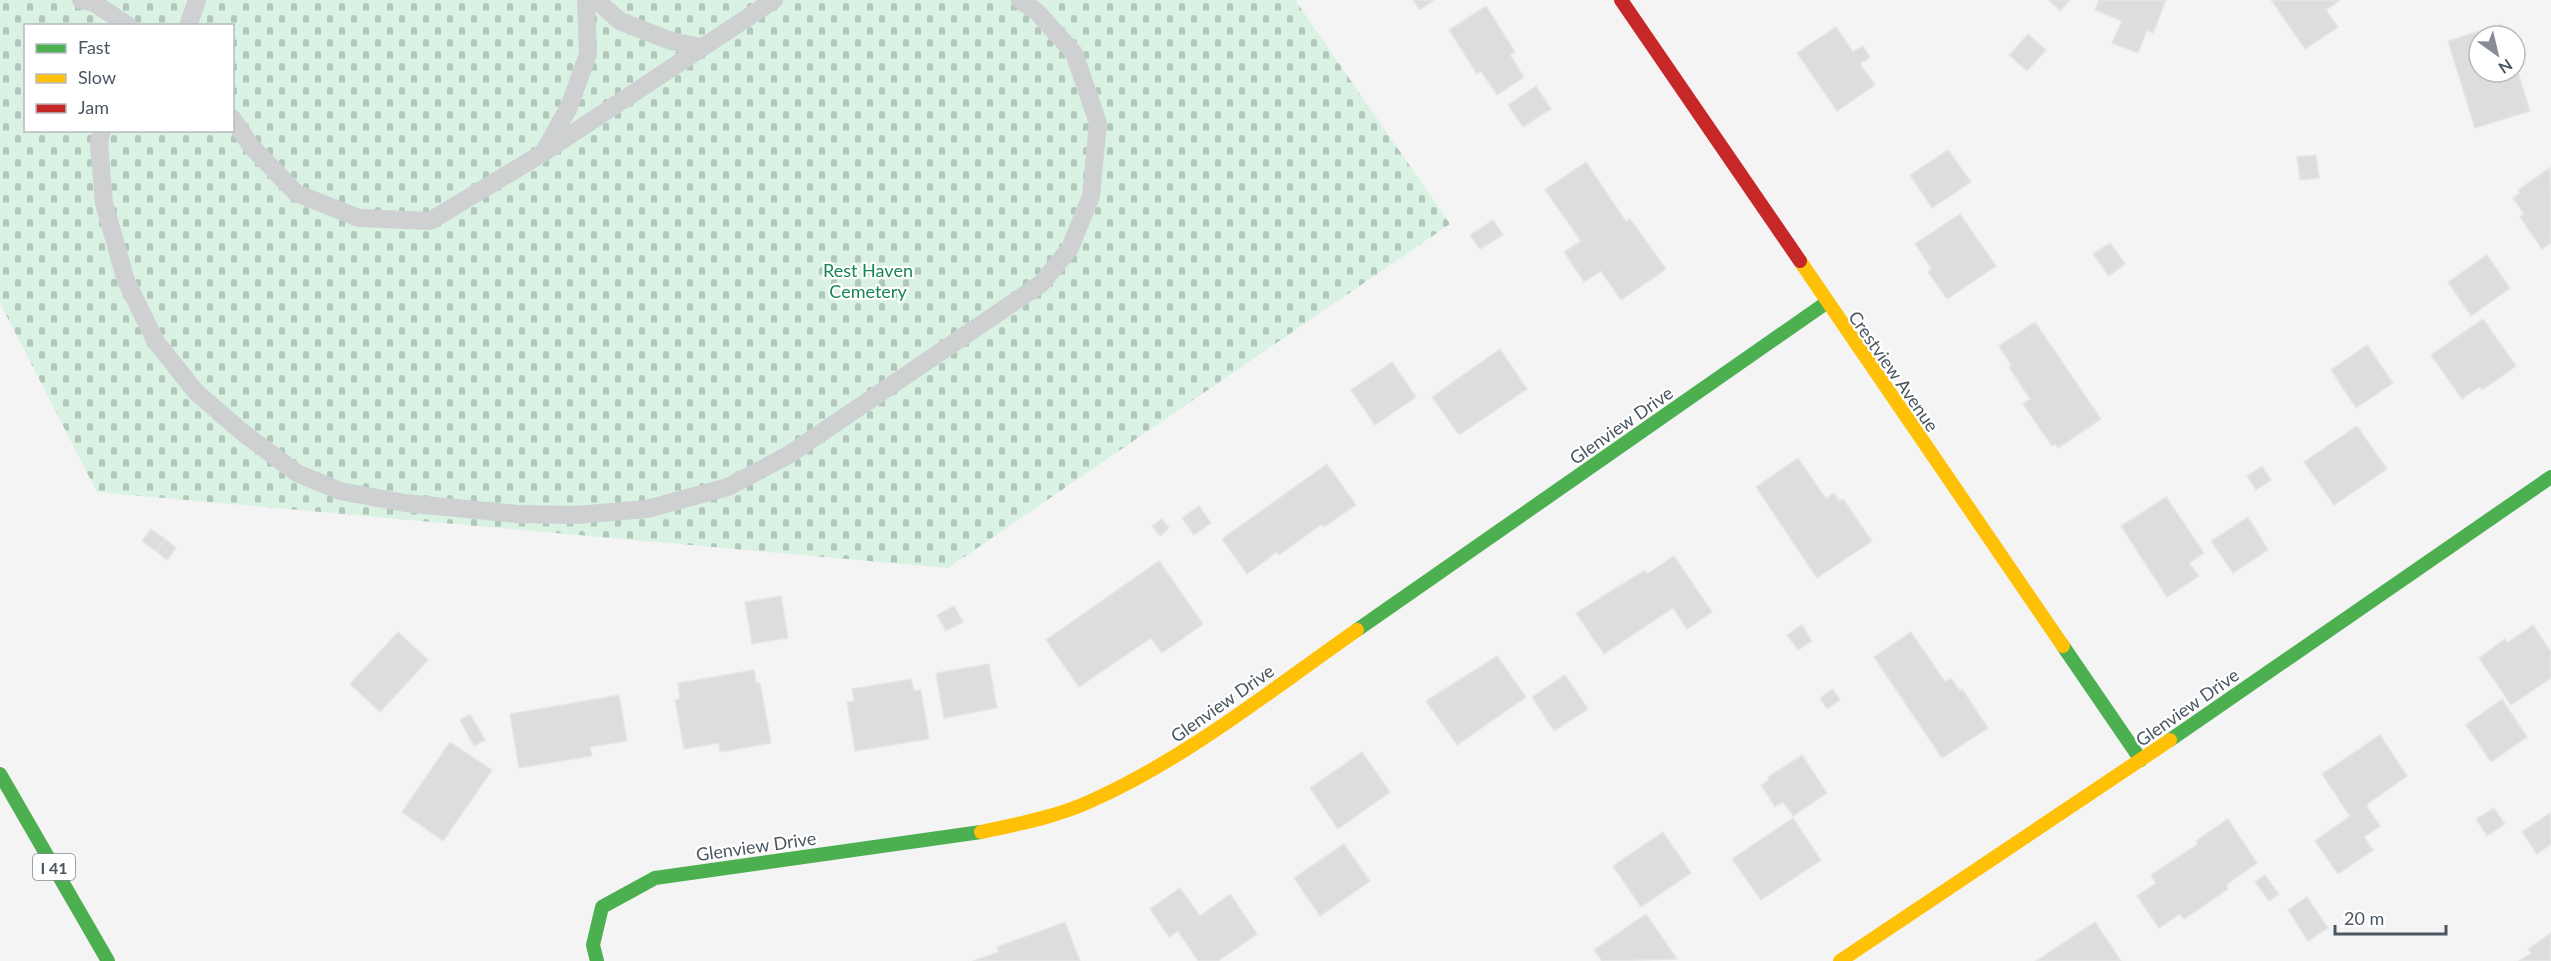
<svg xmlns="http://www.w3.org/2000/svg" width="2551" height="961" font-family="Lato,sans-serif">
<style>
.cemetery{fill:url(#cemetery-stones);fill-rule:evenodd}
.building{fill:#ddddde;stroke:#e5e6e7;stroke-width:1.5}
.lines{fill:none;stroke-linecap:round;stroke-linejoin:round}
.lane{stroke:#ced0d2;stroke-width:18}
.fast{stroke:#4caf50;stroke-width:14}
.slow{stroke:#ffc107;stroke-width:14}
.jam{stroke:#c62828;stroke-width:14}
.labels{text-anchor:middle;dominant-baseline:central;stroke-width:4.5;stroke-linejoin:round;paint-order:stroke}
.shield{fill:#fff;stroke:#808990;stroke-width:1.5}
.shield-label{font-size:16px;font-weight:bold;fill:#4a5661}
.park-label{font-size:18px;fill:#17864f;stroke:#fff}
.street-label{font-size:18px;fill:#4a5661;stroke:#fff}
</style>
<defs>
<pattern id="cemetery-stones" width="16" height="16" patternUnits="userSpaceOnUse" patternTransform="scale(1.5)"><rect width="16" height="16" fill="#d9f2e3"/><path d="M2 7V4a2 2 0 0 1 4 0v3zM10 15v-3a2 2 0 0 1 4 0v3z" fill="#b2c7bb"/></pattern>
</defs>
<rect width="100%" height="100%" fill="#f4f4f4"/>
<path class="cemetery" d="M0,0H1295L1450,224L948,568L97,492L0,303ZM26,26H232V130H26Z"/>
<g class="building">
<path d="M1413,0H1434L1420,10Z"/>
<path d="M2049,0H2070L2060,11Z"/>
<path d="M2099,0H2166L2153,33L2147,30L2138,53L2112,43L2122,21L2095,10Z"/>
<path d="M2271,0H2340L2326,10L2338,27L2305,49Z"/>
<path d="M1486,6L1515,52L1510,55L1524,77L1497,95L1481,71L1477,74L1449,30Z"/>
<path d="M2502,24L2506,36H2479V72H2515V63L2530,111L2475,128L2448,41Z"/>
<path d="M1836,27L1853,52L1863,46L1870,57L1860,64L1875,85L1837,111L1797,53Z"/>
<path d="M2028,34L2046,50L2027,71L2009,55Z"/>
<path d="M1536,86L1551,109L1523,127L1508,105Z"/>
<path d="M1948,150L1971,182L1932,208L1910,175Z"/>
<path d="M2316,155L2319,178L2300,180L2297,157Z"/>
<path d="M1586,162L1626,222L1630,219L1666,269L1621,300L1601,271L1584,282L1564,252L1581,241L1545,190Z"/>
<path d="M2550,168L2551,243L2542,249L2520,217L2524,214L2513,198L2520,193L2518,190Z"/>
<path d="M1960,214L1996,266L1947,299L1928,272L1932,269L1915,244Z"/>
<path d="M1493,220L1503,235L1480,249L1470,235Z"/>
<path d="M2110,243L2125,264L2109,276L2093,254Z"/>
<path d="M2487,255L2510,288L2471,316L2448,282Z"/>
<path d="M2483,319L2516,366L2482,390L2479,387L2462,399L2431,355Z"/>
<path d="M2035,322L2101,419L2058,448L2055,444L2052,446L2023,404L2030,399L2009,367L2011,365L1999,346Z"/>
<path d="M2367,345L2393,383L2356,408L2331,370Z"/>
<path d="M1500,349L1527,389L1459,435L1432,397Z"/>
<path d="M1392,362L1416,397L1375,425L1351,390Z"/>
<path d="M2357,426L2387,469L2334,505L2304,462Z"/>
<path d="M1798,458L1826,499L1834,493L1839,501L1843,499L1872,541L1817,578L1756,487Z"/>
<path d="M1327,464L1356,505L1324,527L1322,524L1279,555L1277,552L1247,574L1222,539Z"/>
<path d="M2262,466L2271,480L2256,490L2247,476Z"/>
<path d="M2166,497L2204,553L2189,563L2199,576L2167,597L2121,526Z"/>
<path d="M1199,506L1211,523L1194,535L1182,518Z"/>
<path d="M2248,517L2268,550L2233,573L2211,541Z"/>
<path d="M1162,519L1169,528L1160,536L1152,526Z"/>
<path d="M151,529L165,539L156,551L142,541Z"/>
<path d="M165,539L176,548L167,560L156,551Z"/>
<path d="M1674,556L1712,612L1687,629L1673,608L1604,654L1576,613L1645,570L1647,574Z"/>
<path d="M1159,561L1203,624L1162,653L1151,638L1079,687L1046,640Z"/>
<path d="M781,596L788,638L752,644L745,602Z"/>
<path d="M954,606L963,622L946,631L937,615Z"/>
<path d="M1802,625L1812,641L1798,650L1787,635Z"/>
<path d="M2533,625L2551,652V678L2511,705L2479,658L2505,639L2507,643Z"/>
<path d="M398,632L428,660L380,712L350,684Z"/>
<path d="M1911,632L1945,682L1951,678L1960,691L1962,689L1988,728L1942,758L1874,657Z"/>
<path d="M1497,656L1526,697L1457,745L1426,701Z"/>
<path d="M989,664L997,708L944,718L936,673Z"/>
<path d="M754,670L756,683H760L771,743L720,752L719,743L684,749L675,700L680,699L678,683Z"/>
<path d="M1565,675L1588,709L1554,731L1532,697Z"/>
<path d="M911,679L914,691L921,690L929,739L855,751L847,702L854,701L852,689Z"/>
<path d="M1833,689L1840,700L1827,709L1820,698Z"/>
<path d="M619,695L627,741L590,747L592,756L519,768L510,714Z"/>
<path d="M2502,699L2527,737L2491,762L2466,725Z"/>
<path d="M470,714L485,740L474,746L460,720Z"/>
<path d="M2380,735L2407,776L2366,805L2380,826L2364,837L2373,850L2338,874L2315,841L2350,816L2322,774Z"/>
<path d="M450,742L492,770L443,841L402,812Z"/>
<path d="M1362,752L1390,792L1338,829L1310,788Z"/>
<path d="M1802,755L1827,793L1793,816L1783,802L1775,807L1761,785L1769,780L1768,777Z"/>
<path d="M2494,808L2505,824L2487,836L2476,819Z"/>
<path d="M2550,813L2551,844L2537,854L2522,832Z"/>
<path d="M1793,818L1821,860L1761,900L1732,859Z"/>
<path d="M2228,819L2257,863L2226,885L2228,889L2184,919L2180,914L2159,928L2137,896L2156,883L2151,875L2198,844L2196,841Z"/>
<path d="M1663,832L1691,873L1641,907L1613,866Z"/>
<path d="M1344,844L1370,881L1320,916L1294,878Z"/>
<path d="M2265,875L2279,894L2269,901L2255,882Z"/>
<path d="M1180,888L1200,916L1230,894L1257,934L1218,961H1198L1178,931L1169,937L1150,909Z"/>
<path d="M2307,897L2328,928L2308,941L2288,910Z"/>
<path d="M1646,914L1677,959L1602,961L1594,950Z"/>
<path d="M1065,922L1080,961H973L999,952L997,947Z"/>
<path d="M2095,922L2121,961H2036Z"/>
<path d="M2551,933V961H2519L2531,953L2528,949Z"/>
</g>
<g class="lines">
<g class="lane">
<path d="M81,0L94,3L129,26"/>
<path d="M596,0L620,21L671,41L701,47"/>
<path d="M188,26L197,0"/>
<path d="M232,118L251,146L296,193L359,218L430,221L543,153L774,0"/>
<path d="M102,130L99,143L104,203L126,281L156,342L196,392L242,432L297,473L340,491L405,503L517,514L576,515L647,509L728,487L790,454L1042,283L1070,248L1091,196L1098,123L1074,53L1037,12L1020,0"/>
<path d="M546,148L569,107L588,54L586,0"/>
</g>
<g class="fast">
<path d="M1357,630L1826,303"/>
<path d="M2063,646L2141,760"/>
<path d="M2170,740L2551,477"/>
<path d="M0,774L108,961"/>
<path d="M597,961L593,945L602,907L655,878L981,832"/>
</g>
<g class="slow">
<path d="M1800,261L2063,646"/>
<path d="M981,832C1018,824 1056,817 1091,801C1187,758 1271,690 1357,630"/>
<path d="M1840,961L2170,740"/>
</g>
<path class="jam" d="M1621,0L1800,261"/>
</g>
<g class="labels">
<rect class="shield" x="33" y="854" width="42" height="26" rx="4.5"/>
<g class="shield-label">
<text x="54" y="867">I 41</text>
</g>
<g class="park-label">
<text x="868" y="270">Rest Haven<tspan x="868" dy="21">Cemetery</tspan></text>
</g>
<g class="street-label">
<text transform="translate(1894 371) rotate(55)">Crestview Avenue</text>
<text transform="translate(1621 425) rotate(-35)">Glenview Drive</text>
<text transform="translate(1222 703) rotate(-35)">Glenview Drive</text>
<text transform="translate(2187 707) rotate(-35)">Glenview Drive</text>
<text transform="translate(756 846) rotate(-8)">Glenview Drive</text>
</g>
</g>
<rect x="24" y="24" width="210" height="108" fill="#ffffff" stroke="#b7bbc0" stroke-width="1.5"/>
<rect x="36" y="44" width="30" height="9" fill="#4caf50" stroke="#b7bbc0" stroke-width="1.5"/>
<text x="78" y="54" font-size="18" fill="#4a5661">Fast</text>
<rect x="36" y="74" width="30" height="9" fill="#ffc107" stroke="#b7bbc0" stroke-width="1.5"/>
<text x="78" y="84" font-size="18" fill="#4a5661">Slow</text>
<rect x="36" y="104" width="30" height="9" fill="#c62828" stroke="#b7bbc0" stroke-width="1.5"/>
<text x="78" y="114" font-size="18" fill="#4a5661">Jam</text>
<g transform="translate(2497 54) rotate(146)"><circle r="28" fill="#ffffff" stroke="#b7bbc0" stroke-width="1.5"/>
<path d="M0-4.5L10 22L0 15L-10 22Z" fill="#868d94"/>
<text y="-9" font-size="16" font-weight="bold" text-anchor="middle" fill="#4a5661">N</text>
</g>
<path d="M2335 925v9h111v-9" fill="none" stroke="#4a5661" stroke-width="3"/>
<text x="2344" y="925" font-size="18" fill="#4a5661" stroke="#ffffff" stroke-width="4.5" paint-order="stroke">20 m</text>
</svg>
